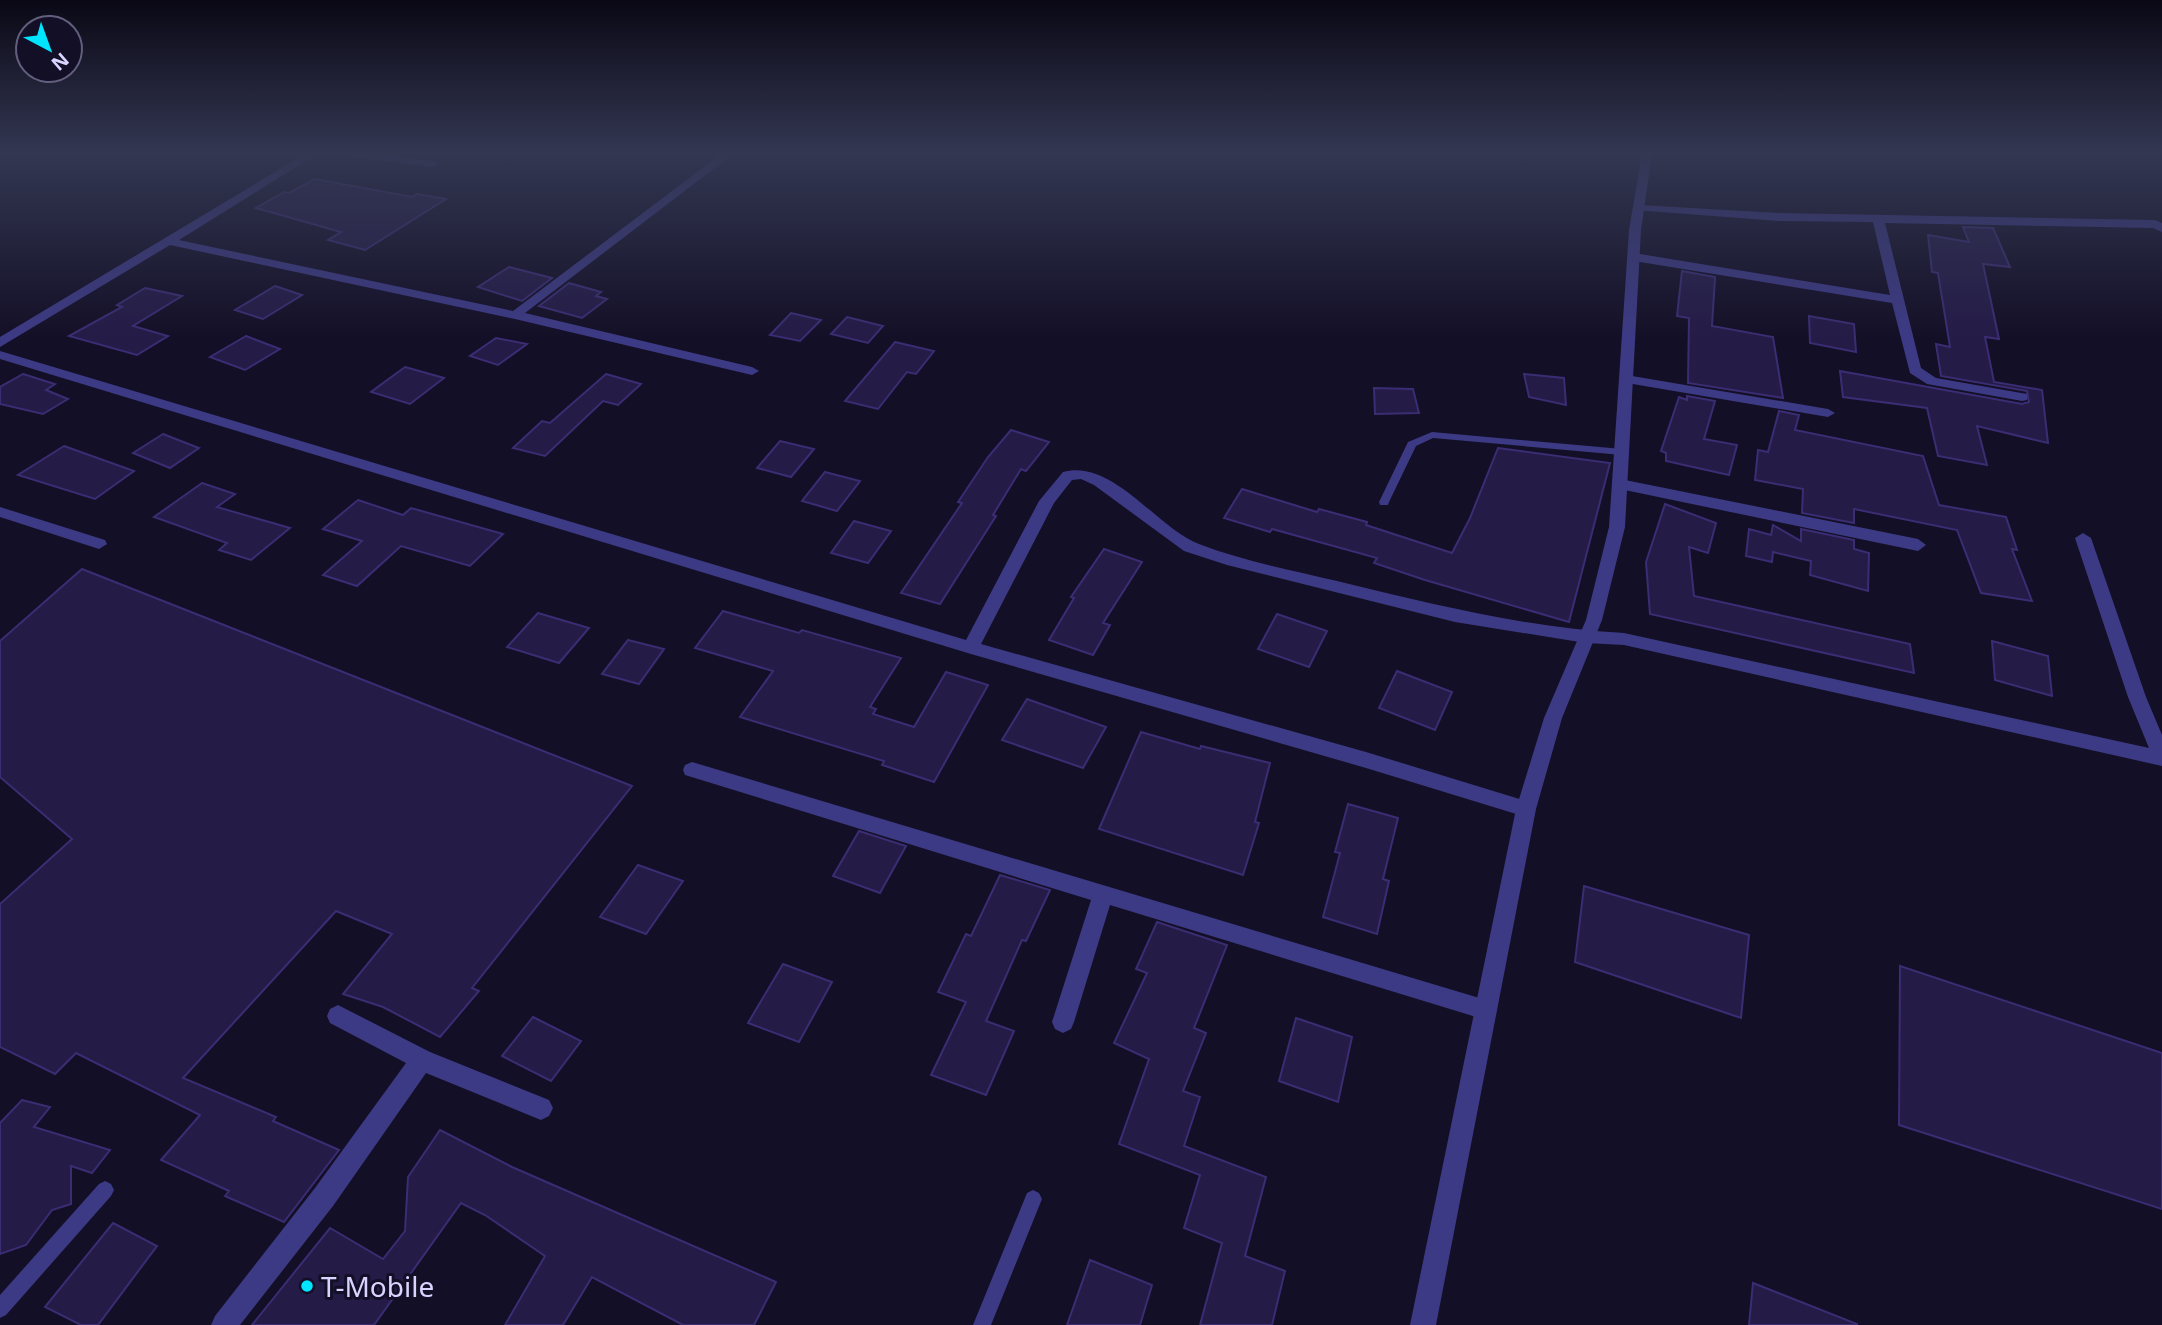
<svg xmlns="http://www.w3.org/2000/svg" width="2162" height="1325" font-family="'Noto Sans',sans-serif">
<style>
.building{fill:#241b47;stroke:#3b2d73;stroke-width:2}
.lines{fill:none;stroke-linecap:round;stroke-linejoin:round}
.service{fill:#3d3a85;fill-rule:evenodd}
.minor{fill:#3d3a85;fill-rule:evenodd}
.tertiary{fill:#3d3a85;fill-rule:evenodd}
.poi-dot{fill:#00e5ff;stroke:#130f26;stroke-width:2.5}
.labels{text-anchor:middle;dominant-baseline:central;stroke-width:6;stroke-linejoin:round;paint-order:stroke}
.near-poi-label{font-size:28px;fill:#d9d4ff;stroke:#130f26;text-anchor:start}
</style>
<rect width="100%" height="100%" fill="#130f26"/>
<g class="building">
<path d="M315,179L412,197L417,194L446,199L365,250L328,240L341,232L256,208L284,192L289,193Z"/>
<path d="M1963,227L1993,228L2010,267L1983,264L1999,339L1985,337L1994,382L2042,390L2048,443L1977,426L1987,465L1938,456L1927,408L1843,397L1840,371L2022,404L2029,402L2027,391L1941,376L1936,344L1950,347L1938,273L1932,272L1928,235L1969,242Z"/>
<path d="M509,267L552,278L522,301L478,287Z"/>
<path d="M1682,271L1715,277L1712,326L1773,337L1783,398L1688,383L1689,318L1677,316Z"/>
<path d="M569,283L601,292L596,296L607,299L582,318L539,306Z"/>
<path d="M275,286L302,295L263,319L235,310Z"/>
<path d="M145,288L182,296L133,326L168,336L137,355L69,336L122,307L117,305Z"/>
<path d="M791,313L821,320L800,341L770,335Z"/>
<path d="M1809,316L1854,324L1856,352L1810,343Z"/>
<path d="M847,317L883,326L868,343L831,334Z"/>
<path d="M246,336L280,349L245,370L210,357Z"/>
<path d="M496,338L527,344L498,365L470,356Z"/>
<path d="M895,342L934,351L916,374L907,372L878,409L845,401Z"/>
<path d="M405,367L444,378L410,404L371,392Z"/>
<path d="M23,374L55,384L46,390L68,399L43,414L0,404V387Z"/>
<path d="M606,374L641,384L618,405L603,401L545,456L513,448L542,421L550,423Z"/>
<path d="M1524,374L1564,378L1566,405L1529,397Z"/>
<path d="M1374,388L1413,389L1419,413L1375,414Z"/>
<path d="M1687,396L1715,401L1704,439L1737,445L1729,475L1666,461V453L1661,451L1679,397L1687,400Z"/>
<path d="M1779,411L1799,415L1795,430L1923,456L1939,505L2006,517L2017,550L2012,549L2032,601L1981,593L1957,530L1854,509V523L1802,513L1803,489L1755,480L1758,450L1768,452Z"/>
<path d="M1011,430L1049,442L1026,471L1021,469L993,515L996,516L940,604L901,593L962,503L958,502L988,457Z"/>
<path d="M163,434L199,448L170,468L133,453Z"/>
<path d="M780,441L814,449L791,477L757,468Z"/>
<path d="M64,446L134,471L95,499L18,475Z"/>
<path d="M1498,448L1610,463L1569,622L1425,580L1374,563L1377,558L1272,529L1270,532L1224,518L1242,489L1317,512L1319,509L1367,522L1366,525L1452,553L1470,518Z"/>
<path d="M825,472L860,481L837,511L802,501Z"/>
<path d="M202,483L235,494L217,507L290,528L251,560L219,550L227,543L154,517Z"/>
<path d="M358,500L403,515L411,508L503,534L470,566L401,546L357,586L323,575L362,541L323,529Z"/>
<path d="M1665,504L1716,523L1708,553L1689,547L1694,596L1910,644L1914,673L1650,614L1646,562Z"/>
<path d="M854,521L891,531L868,563L831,553Z"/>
<path d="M1773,525L1801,541V529L1854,540V549L1869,553L1868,591L1810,575L1811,561L1773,552L1772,562L1746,556L1749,529L1771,535Z"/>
<path d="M1104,549L1142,562L1103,623L1110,625L1093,655L1049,640L1074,598L1071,597Z"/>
<path d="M82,569L632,786L472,988L479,991L440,1037L383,1007L343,994L392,934L336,911L183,1078L276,1117L273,1121L339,1150L284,1222L225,1196L229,1191L161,1160L200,1115L76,1053L55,1074L0,1047V904L72,839L0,777V641Z"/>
<path d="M723,611L799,633L802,630L901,658L870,707L876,709L873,714L914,727L946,672L988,685L934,782L882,765L884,761L740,717L773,671L695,648Z"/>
<path d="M538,613L589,628L559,663L507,647Z"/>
<path d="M1277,614L1327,631L1309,667L1258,649Z"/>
<path d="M628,640L664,649L639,684L602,674Z"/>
<path d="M1992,641L2048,656L2052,696L1995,680Z"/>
<path d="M1397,671L1452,692L1435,730L1379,708Z"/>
<path d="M1027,699L1106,727L1083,768L1002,740Z"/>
<path d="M1141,732L1200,749L1201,746L1270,763L1255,822L1259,823L1243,875L1099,829Z"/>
<path d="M1348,804L1398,818L1383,879L1389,881L1377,934L1323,917L1340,853L1335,852Z"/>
<path d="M859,831L906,846L880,893L833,876Z"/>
<path d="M638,865L683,881L646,934L600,917Z"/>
<path d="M1000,875L1050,890L1026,941L1022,940L986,1021L1014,1031L986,1095L931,1075L966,1002L938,992L966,934L971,936Z"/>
<path d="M1584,886L1749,935L1741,1018L1575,962Z"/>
<path d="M1157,922L1227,945L1194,1028L1206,1033L1183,1091L1200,1097L1184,1146L1266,1177L1245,1256L1285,1271L1272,1325H1200L1222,1243L1184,1228L1200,1175L1119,1144L1149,1059L1114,1043L1147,973L1136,969Z"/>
<path d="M783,964L832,982L799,1042L748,1023Z"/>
<path d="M1900,966L2162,1053V1209L1899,1125Z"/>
<path d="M533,1017L581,1041L551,1081L502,1056Z"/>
<path d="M1296,1018L1352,1037L1338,1102L1279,1081Z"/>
<path d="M22,1100L50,1107L34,1127L110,1150L92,1173L71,1166V1204L52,1210L26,1245L0,1254V1123Z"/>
<path d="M440,1130L512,1167L776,1282L754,1325H683L592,1277L563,1325H505L545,1256L485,1215L461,1203L374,1325H252L330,1228L383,1259L405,1231L408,1177Z"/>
<path d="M113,1223L157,1246L98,1325H81L45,1307Z"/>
<path d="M1090,1260L1152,1285L1140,1325H1067Z"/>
<path d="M1753,1283L1857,1324L1856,1325H1749Z"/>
</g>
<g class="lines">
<g class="service">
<path d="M1432,432L1622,449L1627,452L1622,455L1433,438L1416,446L1389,502L1388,505H1380L1379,502L1408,442Z"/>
<path d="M105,1181L111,1184L114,1190L111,1196L6,1315L0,1318V1295L99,1184Z"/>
<path d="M1033,1190L1039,1193L1042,1199L991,1325H973L1027,1193Z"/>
</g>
<g class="minor">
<path d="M305,154H317L179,240L513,311L721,154H733L525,313L752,367L759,371L752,375L515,319L170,245L0,347V337Z"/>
<path d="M349,154H378L433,161L439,164L433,167L354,157Z"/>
<path d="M1639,205L1779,213L2155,220L2162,223V232L2153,228L1885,223L1921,368L1936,378L2027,394V400L2022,401L1927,384L1910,373L1892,303L1634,261L1628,257L1634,253L1890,295L1873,222L1779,221L1635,210L1633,208Z"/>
<path d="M0,351L966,640L1039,501L1063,472C1112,458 1157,528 1199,544C1243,561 1291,570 1337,581C1432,604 1527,628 1624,633L2149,748L2128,697L2075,538L2083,533L2091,538L2146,697L2162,735V766L1624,645L1586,643L1455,622L1227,565L1184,551L1094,485L1081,479L1072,480L1054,503L981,644L1366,752L1526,801L1533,803L1536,809L1533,815L1526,817L1366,768L971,654L0,359Z"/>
<path d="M1626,375L1828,409L1835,413L1828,417L1621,382L1619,379Z"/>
<path d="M1620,479L1918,539L1926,545L1918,551L1615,488L1612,484L1615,480Z"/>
<path d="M0,507L105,540L107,544L99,549L0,517Z"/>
<path d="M692,762L1486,1000L1494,1003L1497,1010L1494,1017L1486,1020L1110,905L1074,1022L1071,1029L1063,1033L1055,1029L1052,1022L1091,900L685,775L683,770L685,765Z"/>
<path d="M338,1005L430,1052L549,1100L553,1108L549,1116L541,1120L426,1073L333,1206L240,1325H211L215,1316L315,1188L406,1063L330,1023L327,1016L330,1009Z"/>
</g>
<path class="tertiary" d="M1642,154H1652L1641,230L1625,527L1602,620L1562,718L1536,809L1436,1325H1410L1516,809L1544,718L1586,620L1609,527L1629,230Z"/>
</g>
<linearGradient id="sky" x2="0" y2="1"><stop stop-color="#0a0815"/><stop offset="0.45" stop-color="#333752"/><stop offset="1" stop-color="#333752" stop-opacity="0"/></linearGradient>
<rect width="2162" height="339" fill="url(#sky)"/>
<circle class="poi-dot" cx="307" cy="1286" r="7"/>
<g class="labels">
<g class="near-poi-label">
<text x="321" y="1286">T-Mobile</text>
</g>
</g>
<g transform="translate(49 49) rotate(139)"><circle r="33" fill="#130f26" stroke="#625e7d" stroke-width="2"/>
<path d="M0-5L12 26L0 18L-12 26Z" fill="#00e5ff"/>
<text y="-10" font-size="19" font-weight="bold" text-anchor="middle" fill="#d9d4ff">N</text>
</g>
</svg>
